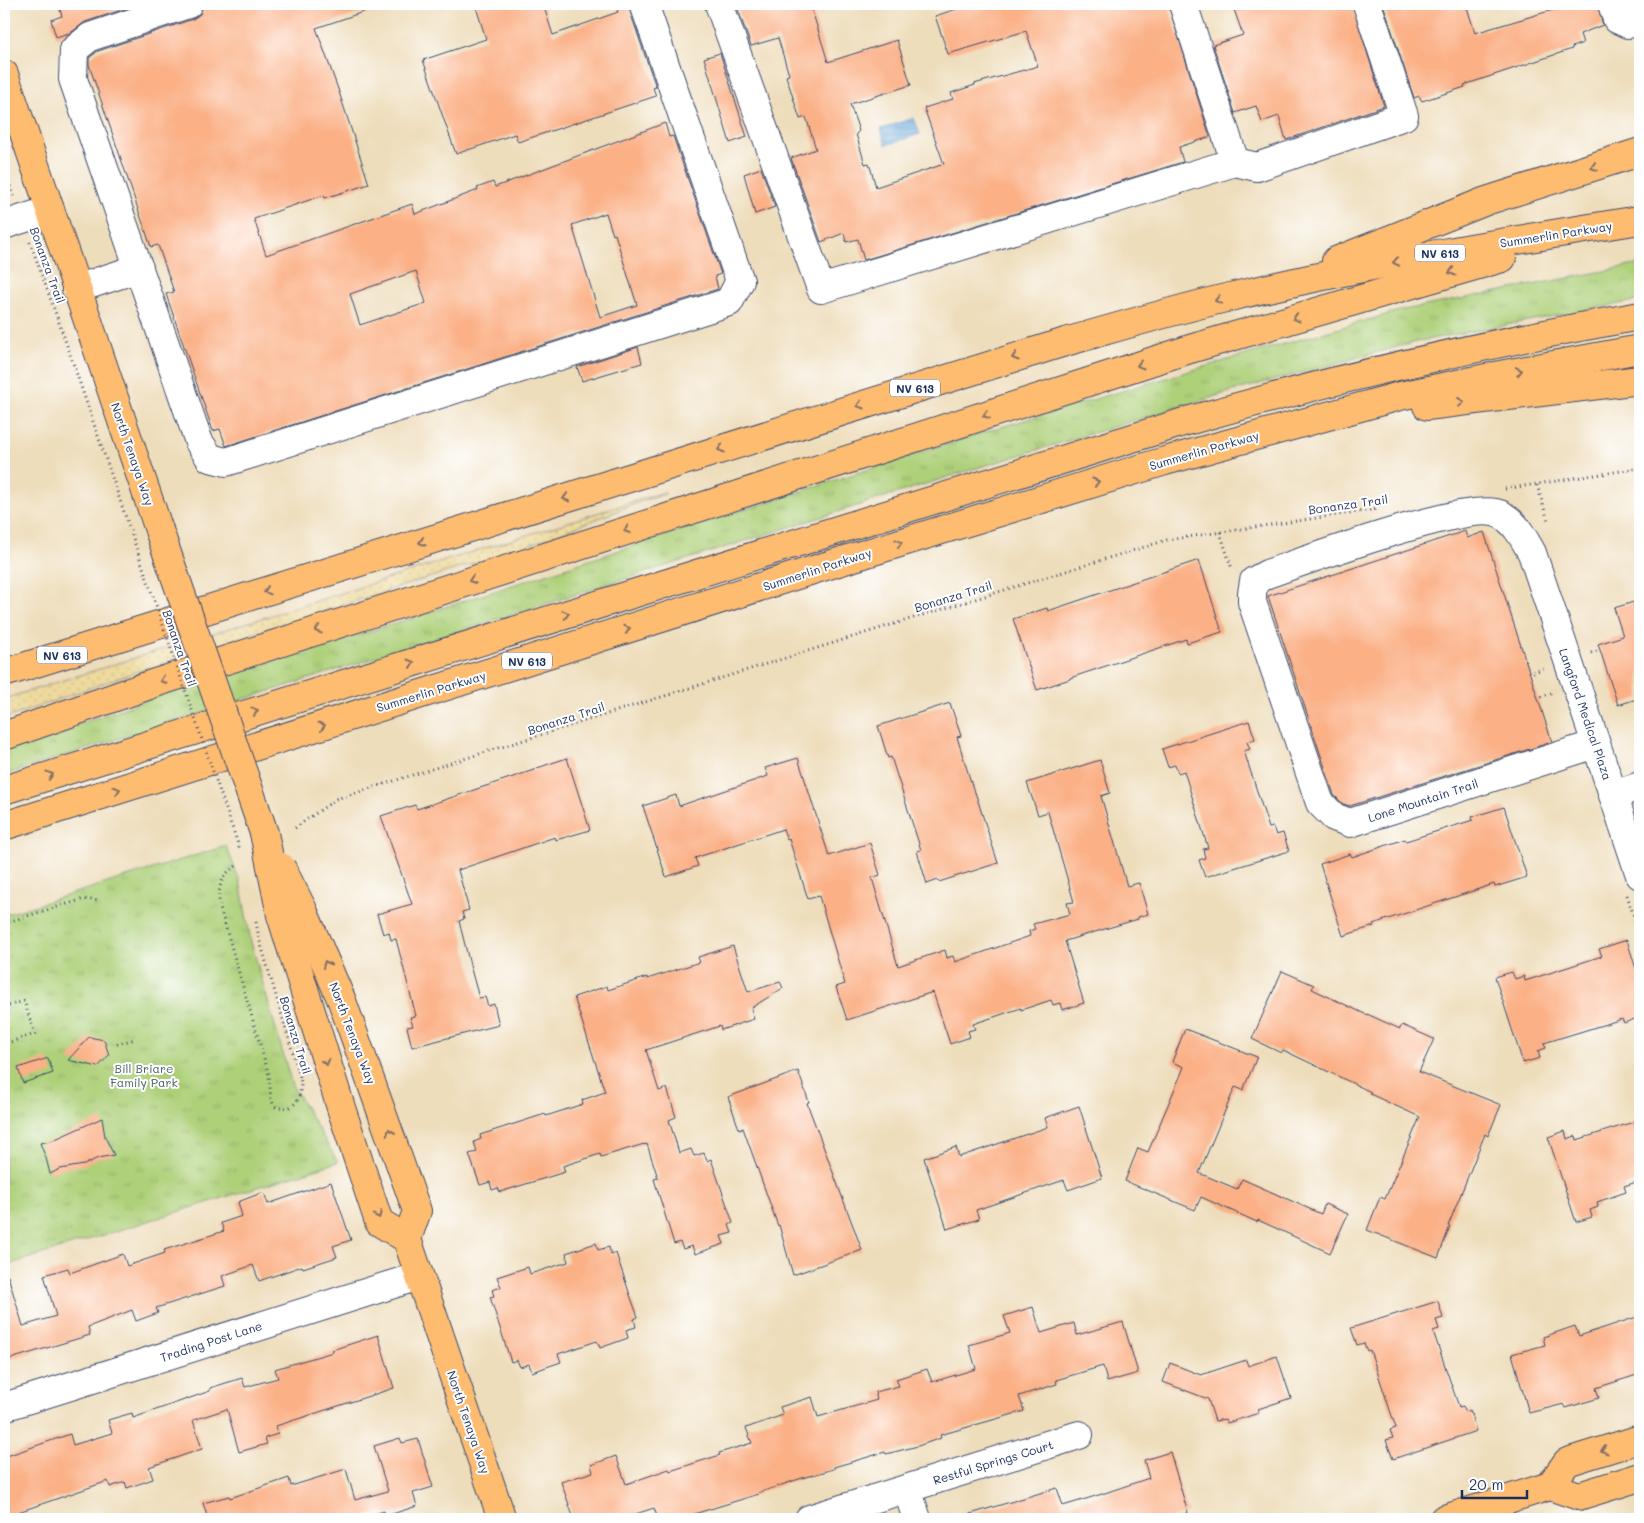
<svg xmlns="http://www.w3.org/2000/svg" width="1644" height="1523" viewBox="0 0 1644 1523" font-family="Mali,sans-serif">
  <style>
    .grass { fill: url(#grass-tufts); stroke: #64806c }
    .sand { fill: url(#sand-dots); stroke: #84847e }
    .water { fill: url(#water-rules); stroke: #426c9c }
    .building { fill: #fbb086; fill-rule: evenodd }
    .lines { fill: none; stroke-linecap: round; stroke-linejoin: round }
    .minor-casing { stroke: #3b496c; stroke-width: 30 }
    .major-casing { stroke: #3b496c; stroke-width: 30 }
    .highway-casing { stroke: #3b496c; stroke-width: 30 }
    .path { stroke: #3b496c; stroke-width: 3; stroke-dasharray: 1 4; stroke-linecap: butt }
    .minor { stroke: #fff; stroke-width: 28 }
    .major { stroke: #febc71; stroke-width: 28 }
    .highway { stroke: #febc71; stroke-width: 28 }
    .major-bridge-casing { stroke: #3b496c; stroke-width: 30; stroke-linecap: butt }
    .path-bridge { stroke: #3b496c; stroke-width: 3; stroke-dasharray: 1 4; stroke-linecap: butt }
    .major-bridge { stroke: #febc71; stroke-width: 28 }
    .oneway { stroke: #816e67 }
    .labels { text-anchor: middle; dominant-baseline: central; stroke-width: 4; stroke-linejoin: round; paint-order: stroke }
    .shield { fill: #fff; stroke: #5f6d8e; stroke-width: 1 }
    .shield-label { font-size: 11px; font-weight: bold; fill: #1b2f5e }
    .street-label { font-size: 12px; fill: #1b2f5e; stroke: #fff }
    .park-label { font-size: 12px; fill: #475f66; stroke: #fff }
  </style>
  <defs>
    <pattern id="grass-tufts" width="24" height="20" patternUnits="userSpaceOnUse" patternTransform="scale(1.25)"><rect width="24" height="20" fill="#aed079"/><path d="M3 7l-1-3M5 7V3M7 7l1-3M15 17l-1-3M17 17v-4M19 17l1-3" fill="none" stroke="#95b36b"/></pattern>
    <pattern id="sand-dots" width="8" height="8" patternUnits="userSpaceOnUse" patternTransform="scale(1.25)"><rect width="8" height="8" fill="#eeda9e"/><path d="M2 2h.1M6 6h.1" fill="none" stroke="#ccbb8a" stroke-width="1.8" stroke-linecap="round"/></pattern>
    <pattern id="water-rules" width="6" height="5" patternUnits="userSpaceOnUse" patternTransform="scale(1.25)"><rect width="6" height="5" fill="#68a8db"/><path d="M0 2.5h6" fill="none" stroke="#5589b5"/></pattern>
  </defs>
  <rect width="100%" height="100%" fill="#fff"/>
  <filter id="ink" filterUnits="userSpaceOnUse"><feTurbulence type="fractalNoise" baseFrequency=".02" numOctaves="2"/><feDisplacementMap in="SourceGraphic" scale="10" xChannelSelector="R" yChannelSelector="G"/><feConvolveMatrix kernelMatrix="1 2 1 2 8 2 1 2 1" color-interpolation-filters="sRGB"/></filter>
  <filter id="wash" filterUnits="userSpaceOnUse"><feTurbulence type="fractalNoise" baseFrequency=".0096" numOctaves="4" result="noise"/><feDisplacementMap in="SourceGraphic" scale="20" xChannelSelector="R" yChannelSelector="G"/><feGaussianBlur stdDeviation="1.12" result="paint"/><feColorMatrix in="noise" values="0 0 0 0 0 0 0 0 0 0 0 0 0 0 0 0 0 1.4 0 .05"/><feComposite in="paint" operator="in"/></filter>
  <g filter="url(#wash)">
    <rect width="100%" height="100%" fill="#edb"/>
    <g class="grass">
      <path d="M1640,264V300L1420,341L1233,391L967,471L4,775V751L177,689L325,646L971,436L1186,372L1399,311Z"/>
      <path d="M226,846L240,881L251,942L292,1085L338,1162L4,1266V915Z"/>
    </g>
    <path class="sand" d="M664,492L665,494L645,500L519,549L223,643L112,680L4,719V699Z"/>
    <path class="water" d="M914,118L920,134L886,145L881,129Z"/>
    <g id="blocks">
      <g class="building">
        <path d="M58,4H140L85,22L72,32L56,37L51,20L62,16Z"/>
        <path d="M203,4H378V7L316,28L338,89L369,184L325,198L324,195L254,219L266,255L412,204L415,214L478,190L477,188L493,182L495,187L665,123L669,137L673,136L721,274L715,276L718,289L226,446L220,429L213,431L166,294L174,292L158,245L151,247L89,65V58L98,51L193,19L200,14ZM606,213L613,235L615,234L637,305L600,317L572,225ZM416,271L426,303L360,325L350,294Z"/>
        <path d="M475,4H543L553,35L618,12L615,4H629V9L656,87L653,88L656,96L518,142L515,134L456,154L423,60L486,39Z"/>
        <path d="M736,4H810L828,62L897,40L911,85L850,104L859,131L856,134L865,164L869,163L876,187L944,164L924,108L953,99L951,93L975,85L974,84L1038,66L1026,31L948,54L935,16L972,4H1168L1210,137L1179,147L1183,162L864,260L858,239L846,242L844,233L821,242L791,158L816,149L806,117L800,119L786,76L789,75L778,38L751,46Z"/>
        <path d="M1232,4H1352L1384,106L1286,140L1279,116L1262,122L1256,106L1235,113L1213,45L1243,35Z"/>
        <path d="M1383,4H1466L1475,33L1556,9L1555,4H1597L1603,25L1580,34L1583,43L1572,47V49L1464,85L1465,87L1422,101L1419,96L1414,98Z"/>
        <path d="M720,53L747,137L730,143L704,58Z"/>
        <path d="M761,168L775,207L755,214L744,174Z"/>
        <path d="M638,347L642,363L582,381L577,367Z"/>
        <path d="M1465,531L1467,538L1484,532L1552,742L1350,806L1343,804L1334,795L1268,596Z"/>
        <path d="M1199,560L1222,632L1187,643L1186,639L1070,678V679L1037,690L1013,619L1047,608L1048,611Z"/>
        <path d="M1640,600V698L1618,705L1598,644L1623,636L1614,608Z"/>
        <path d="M950,703L961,736L957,737L974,792H975L998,863L939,882L938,880L927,884L917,851L921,850L891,757L888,758L878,726Z"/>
        <path d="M1249,721L1255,739L1247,742L1250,749L1244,751L1269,828L1273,827L1276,835L1283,833L1289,851L1205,877L1199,860L1205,858L1203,849L1208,848L1184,771L1178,773L1175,765L1168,767L1162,749Z"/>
        <path d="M567,758L590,830L556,840L555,837L458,870L469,910L462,912L464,919L459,921L471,969L479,998L485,997L488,1006L494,1004L499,1025L412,1047L407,1027L413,1026L410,1017L416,1016L396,939L391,940L389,932L383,934L377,914L412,904L381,816L415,805L417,809L534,770V769Z"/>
        <path d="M798,758L829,856L870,843L880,875L872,878L898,966L945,950L947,958L953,956L955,962L1030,936L1029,931L1035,929L1033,924L1070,914L1067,903L1074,902L1048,812L1038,815L1027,783L1100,760L1110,793L1101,796L1127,886L1139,883L1148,914L1138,917V919L1065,941L1084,1003L1062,1010L1060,1003L1053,1005L1051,1000L1021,1010V1008L973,1024L975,1029L968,1031L970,1037L950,1044L933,992L847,1020L836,987L845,984L819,896L808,899L789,839L787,840L783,829L695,858L698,866L666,877L643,806L676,795L679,806L768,776L765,768Z"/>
        <path d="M1504,807L1527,877L1495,887L1494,884L1373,924L1374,926L1343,936L1320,864L1350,854L1352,857L1405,839L1406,841L1473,820L1472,817Z"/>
        <path d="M1627,940L1640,982V1017L1624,1023L1622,1019L1544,1043L1546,1048L1538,1051L1540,1058L1523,1063L1495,977L1512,972L1515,979L1524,976L1525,981L1602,956L1599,949Z"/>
        <path d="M733,946L748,992L780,982L783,988L751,1008L754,1019L721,1030L720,1026L646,1050L659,1091L667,1088L676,1117L669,1120L679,1153L691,1149L694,1156L704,1153L707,1161L711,1159L733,1223L729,1225L732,1233L721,1236L724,1244L695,1254L692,1246L683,1249L680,1242L674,1244L654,1179L658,1178L647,1144L644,1145V1144L601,1157L600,1154L563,1166L565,1172L500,1192L498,1188L492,1190L490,1182L480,1185L469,1154L477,1152L474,1142L481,1139L480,1135L545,1114L546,1116L583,1104L582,1100L605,1092L574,997L607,986L608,990L647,977V979L700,962L698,957Z"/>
        <path d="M1282,971L1314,985L1312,989L1367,1015V1014L1400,1029L1402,1025L1434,1039L1419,1072L1501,1105L1488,1136L1485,1134L1448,1226H1450L1438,1258L1367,1230L1380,1197L1385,1199L1420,1117L1370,1094L1371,1092L1283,1050L1281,1053L1252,1039Z"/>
        <path d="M1185,1029L1257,1057L1243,1090L1235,1087L1199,1173L1237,1189L1242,1179L1321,1214L1325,1204L1348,1214L1330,1253L1258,1220L1257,1222L1201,1197L1195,1210L1125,1181L1138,1148L1148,1152L1184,1067L1172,1062Z"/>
        <path d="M89,1037L104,1040L109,1055L98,1067L68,1060Z"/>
        <path d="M48,1058L53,1073L23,1083L18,1068Z"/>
        <path d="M798,1071L809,1102L807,1103L862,1250L793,1275L779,1225L778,1226L743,1128L739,1129L728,1097Z"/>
        <path d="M1079,1106L1102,1178L1068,1190L1064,1180L976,1210L979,1219L947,1229L924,1158L956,1147L959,1157L1048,1127L1045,1118Z"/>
        <path d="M102,1118L105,1137L114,1155L98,1158L84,1165L60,1169L50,1174L46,1158L40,1143L51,1141Z"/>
        <path d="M1640,1120V1181L1624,1186L1626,1192L1597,1202L1598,1207L1590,1210L1592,1217L1576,1222L1548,1137L1565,1131L1567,1139L1576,1136L1577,1140Z"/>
        <path d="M331,1182L351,1240L333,1246L337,1257L303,1268L302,1266L259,1281L253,1265L222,1276L225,1286L156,1308L158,1313L136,1321L132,1310L88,1327L90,1335L7,1360L4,1348V1277L8,1276L23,1326L56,1316L44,1275L68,1268L70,1273L123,1254L127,1266L165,1253L164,1250L224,1231L221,1223L242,1216L238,1202L264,1192L268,1204Z"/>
        <path d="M596,1243L598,1250L609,1247L611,1255L616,1253L630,1295L638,1317L634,1319L636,1327L626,1330L628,1338L600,1348L597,1341L558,1354L561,1362L532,1372L529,1364L520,1367L517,1360L511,1362L490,1297L494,1296L492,1290L501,1287L497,1277L528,1267L530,1274L568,1262L566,1253Z"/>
        <path d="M1438,1301L1443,1318L1436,1320L1439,1329L1433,1331L1459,1407L1463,1406L1466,1412L1470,1410L1476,1431L1393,1459L1386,1440L1393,1438L1390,1430L1396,1428L1370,1350L1367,1351L1364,1343L1357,1345L1351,1328Z"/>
        <path d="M1033,1307L1041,1333L1074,1323L1077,1335L1123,1322L1138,1373L1107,1382L1103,1366L1056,1380L1057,1384L1019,1396L1024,1411L940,1435L941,1438L918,1446L886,1454L885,1452L834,1467V1469L802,1478L758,1493L759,1494L678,1519H658L654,1508L620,1519H574L561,1482L593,1472L591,1465L616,1456L626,1484L669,1469L670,1471L720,1455L719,1453L752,1443L746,1428L783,1415L780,1407L812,1397L818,1417L877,1400L875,1392L899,1386L896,1379L927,1369L932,1382L976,1369L969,1345L1010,1333L1004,1316Z"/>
        <path d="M1640,1316V1374L1596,1388L1599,1398L1566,1408L1564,1404L1529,1413L1512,1354L1545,1345L1543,1337L1575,1326L1579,1336Z"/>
        <path d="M378,1335L394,1388L276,1426L278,1434L265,1438L267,1444L239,1452L227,1409L193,1420L202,1449L149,1467L153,1479L127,1488L125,1482L110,1487L108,1481L4,1517V1457L70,1434L73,1445L112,1433L108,1420L132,1413L133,1418L210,1391V1388L242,1378L245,1387L278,1378L275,1369L333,1352L332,1350Z"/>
        <path d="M1277,1356L1291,1398L1258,1409L1259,1413L1227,1423L1225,1419L1215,1421L1208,1399L1163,1382L1170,1363L1201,1375L1246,1360L1248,1366Z"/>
        <path d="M400,1438L402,1443L418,1439L433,1487L413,1493L417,1506L386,1516L384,1511L358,1519H208L203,1503L229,1496L230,1498L289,1478L291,1486L346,1469L355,1500L388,1491L374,1446Z"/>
        <path d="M1170,1452L1188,1513L1169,1519H968L967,1515L1057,1488L1063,1506L1102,1494L1149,1478L1144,1460Z"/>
      </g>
    </g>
  </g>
  <g filter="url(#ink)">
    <use href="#blocks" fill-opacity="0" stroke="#3b496c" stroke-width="1"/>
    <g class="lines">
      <defs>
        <g id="minor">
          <path d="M188,4L90,37L74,50L73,79L199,442L210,458L226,462L729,302L740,281L644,4"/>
          <path d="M719,4L821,289L1235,162L1257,167L1404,116L1367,4"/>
          <path d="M1183,4L1235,162"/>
          <path d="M1612,4L1617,19L1628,24L1640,20"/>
          <path d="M4,225L50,210"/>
          <path d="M76,289L139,268"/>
          <path d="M1596,744L1350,823L1334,817L1320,803L1252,602V593L1254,581L1267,574C1305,561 1473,498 1502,515C1517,524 1524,539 1532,553L1640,875"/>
          <path d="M1613,795L1640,786"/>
          <path d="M4,1407L419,1276"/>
          <path d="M907,1489L917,1519"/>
          <path d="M809,1519L1079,1435"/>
        </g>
        <g id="major">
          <path d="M4,74L159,530"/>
          <path d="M302,908L342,1001L417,1211L407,1239"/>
          <path d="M281,915L342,1111L379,1222L407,1239L502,1519"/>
          <path d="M1550,1486L1567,1462L1640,1439"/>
          <path d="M1444,1519L1550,1486L1579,1496L1640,1477"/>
        </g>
        <g id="highway">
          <path d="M1336,261L1486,201L1640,152"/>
          <path d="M1427,406L1640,380"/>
          <path d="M4,673L1062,343C1118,327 1174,310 1230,297C1365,264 1503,242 1640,220"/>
          <path d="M4,736L158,682L1113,374L1190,349L1502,258"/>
          <path d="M4,790L1187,421C1337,378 1486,343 1640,316"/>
          <path d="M4,826L848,559L1165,461L1400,396L1505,374L1640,349"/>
        </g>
      </defs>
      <use href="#minor" class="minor-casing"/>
      <use href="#major" class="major-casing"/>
      <use href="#highway" class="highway-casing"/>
      <g class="path">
        <path d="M4,167L14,196"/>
        <path d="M30,242L62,331"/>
        <path d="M1537,485L1548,521"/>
        <path d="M1505,489L1640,468"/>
        <path d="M1220,532L1232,569"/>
        <path d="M1591,653L1600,650"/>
        <path d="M1533,672L1546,668"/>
        <path d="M1541,697L1554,692"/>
        <path d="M295,828L336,799L894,624L1167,540L1378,509"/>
        <path d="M236,866C220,875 217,891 220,908L269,1075L271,1098L274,1106C295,1115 304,1095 300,1077"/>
        <path d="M1627,895L1640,935"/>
        <path d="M4,923L84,899L100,901"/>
        <path d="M4,994L8,1006"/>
        <path d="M4,1007L24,1001L35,1034L4,1044"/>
        <path d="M117,1044L135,1039"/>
      </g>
      <use href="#minor" class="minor"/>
      <use href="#major" class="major"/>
      <use href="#highway" class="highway"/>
      <defs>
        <g id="major-bridge">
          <path d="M159,530L264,833L281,915"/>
          <path d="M281,867L302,908"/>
        </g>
      </defs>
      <use href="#major-bridge" class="major-bridge-casing"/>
      <g class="path-bridge">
        <path d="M62,331L240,850"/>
        <path d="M256,922L259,938L300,1077"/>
      </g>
      <use href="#major-bridge" class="major-bridge"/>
    </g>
    <defs><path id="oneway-chevron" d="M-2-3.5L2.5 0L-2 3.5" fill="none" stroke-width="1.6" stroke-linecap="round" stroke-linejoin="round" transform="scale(1.25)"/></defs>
    <g class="oneway">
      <use href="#oneway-chevron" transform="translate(1594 167) rotate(162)"/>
      <use href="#oneway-chevron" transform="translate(1396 262) rotate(169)"/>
      <use href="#oneway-chevron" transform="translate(1452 272) rotate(164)"/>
      <use href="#oneway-chevron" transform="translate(1218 300) rotate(165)"/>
      <use href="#oneway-chevron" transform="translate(1296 318) rotate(164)"/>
      <use href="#oneway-chevron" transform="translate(1015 357) rotate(163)"/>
      <use href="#oneway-chevron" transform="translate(1140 365) rotate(163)"/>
      <use href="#oneway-chevron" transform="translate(1519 371) rotate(-11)"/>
      <use href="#oneway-chevron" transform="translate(1461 402) rotate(-7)"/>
      <use href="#oneway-chevron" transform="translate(860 405) rotate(163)"/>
      <use href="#oneway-chevron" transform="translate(986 415) rotate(162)"/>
      <use href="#oneway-chevron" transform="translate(721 449) rotate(163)"/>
      <use href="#oneway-chevron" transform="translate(1096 482) rotate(-17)"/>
      <use href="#oneway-chevron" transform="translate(566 498) rotate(163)"/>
      <use href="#oneway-chevron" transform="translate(627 530) rotate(162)"/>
      <use href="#oneway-chevron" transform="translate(422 542) rotate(163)"/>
      <use href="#oneway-chevron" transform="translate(899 543) rotate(-17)"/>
      <use href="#oneway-chevron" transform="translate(472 580) rotate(162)"/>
      <use href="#oneway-chevron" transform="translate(267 591) rotate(162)"/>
      <use href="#oneway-chevron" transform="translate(566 614) rotate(-17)"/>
      <use href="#oneway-chevron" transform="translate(627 629) rotate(-18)"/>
      <use href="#oneway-chevron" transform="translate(318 630) rotate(162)"/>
      <use href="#oneway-chevron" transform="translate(411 663) rotate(-17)"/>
      <use href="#oneway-chevron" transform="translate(163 680) rotate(162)"/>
      <use href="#oneway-chevron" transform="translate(255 711) rotate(-17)"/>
      <use href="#oneway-chevron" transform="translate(322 726) rotate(-17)"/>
      <use href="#oneway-chevron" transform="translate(50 775) rotate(-17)"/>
      <use href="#oneway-chevron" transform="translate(117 790) rotate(-17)"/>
      <use href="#oneway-chevron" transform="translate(326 964) rotate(-114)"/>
      <use href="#oneway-chevron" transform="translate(326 1062) rotate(73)"/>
      <use href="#oneway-chevron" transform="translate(390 1132) rotate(-109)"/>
      <use href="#oneway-chevron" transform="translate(378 1215) rotate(66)"/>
      <use href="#oneway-chevron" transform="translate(1604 1450) rotate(163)"/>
    </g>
  </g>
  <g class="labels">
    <g class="shield">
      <rect x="1415" y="244.5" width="50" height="17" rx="4"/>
      <rect x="890" y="379.5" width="50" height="17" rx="4"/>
      <rect x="37" y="646.5" width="50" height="17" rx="4"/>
      <rect x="502" y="652.5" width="50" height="17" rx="4"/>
    </g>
    <g class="shield-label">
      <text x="1440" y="253">NV 613</text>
      <text x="915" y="388">NV 613</text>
      <text x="62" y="655">NV 613</text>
      <text x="527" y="661">NV 613</text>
    </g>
    <g class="street-label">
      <text transform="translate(1556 234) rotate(-9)">Summerlin Parkway</text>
      <text transform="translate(48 265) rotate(70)">Bonanza Trail</text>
      <text transform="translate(1204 450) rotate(-16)">Summerlin Parkway</text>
      <text transform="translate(133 454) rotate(71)">North Tenaya Way</text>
      <text transform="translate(1348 504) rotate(-8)">Bonanza Trail</text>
      <text transform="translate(817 569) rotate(-18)">Summerlin Parkway</text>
      <text transform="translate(953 596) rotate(-17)">Bonanza Trail</text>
      <text transform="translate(180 648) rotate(71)">Bonanza Trail</text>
      <text transform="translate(431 691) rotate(-17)">Summerlin Parkway</text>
      <text transform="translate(1586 714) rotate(71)">Langford Medical Plaza</text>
      <text transform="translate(566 718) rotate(-18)">Bonanza Trail</text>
      <text transform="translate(1423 800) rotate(-18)">Lone Mountain Trail</text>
      <text transform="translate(353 1033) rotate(69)">North Tenaya Way</text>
      <text transform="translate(296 1035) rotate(73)">Bonanza Trail</text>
      <text transform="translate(211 1341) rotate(-18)">Trading Post Lane</text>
      <text transform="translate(469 1422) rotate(71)">North Tenaya Way</text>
      <text transform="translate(993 1462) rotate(-17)">Restful Springs Court</text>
    </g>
    <g class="park-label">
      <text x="144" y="1068">Bill Briare<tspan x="144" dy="14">Family Park</tspan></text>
    </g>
  </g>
  <rect width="1644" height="1523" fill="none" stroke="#fff" stroke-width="20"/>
  <path d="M1462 1490v8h65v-8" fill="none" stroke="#1b2f5e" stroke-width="2.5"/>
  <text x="1469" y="1490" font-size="15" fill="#1b2f5e" stroke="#ffffff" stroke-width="4" paint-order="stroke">20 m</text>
</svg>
